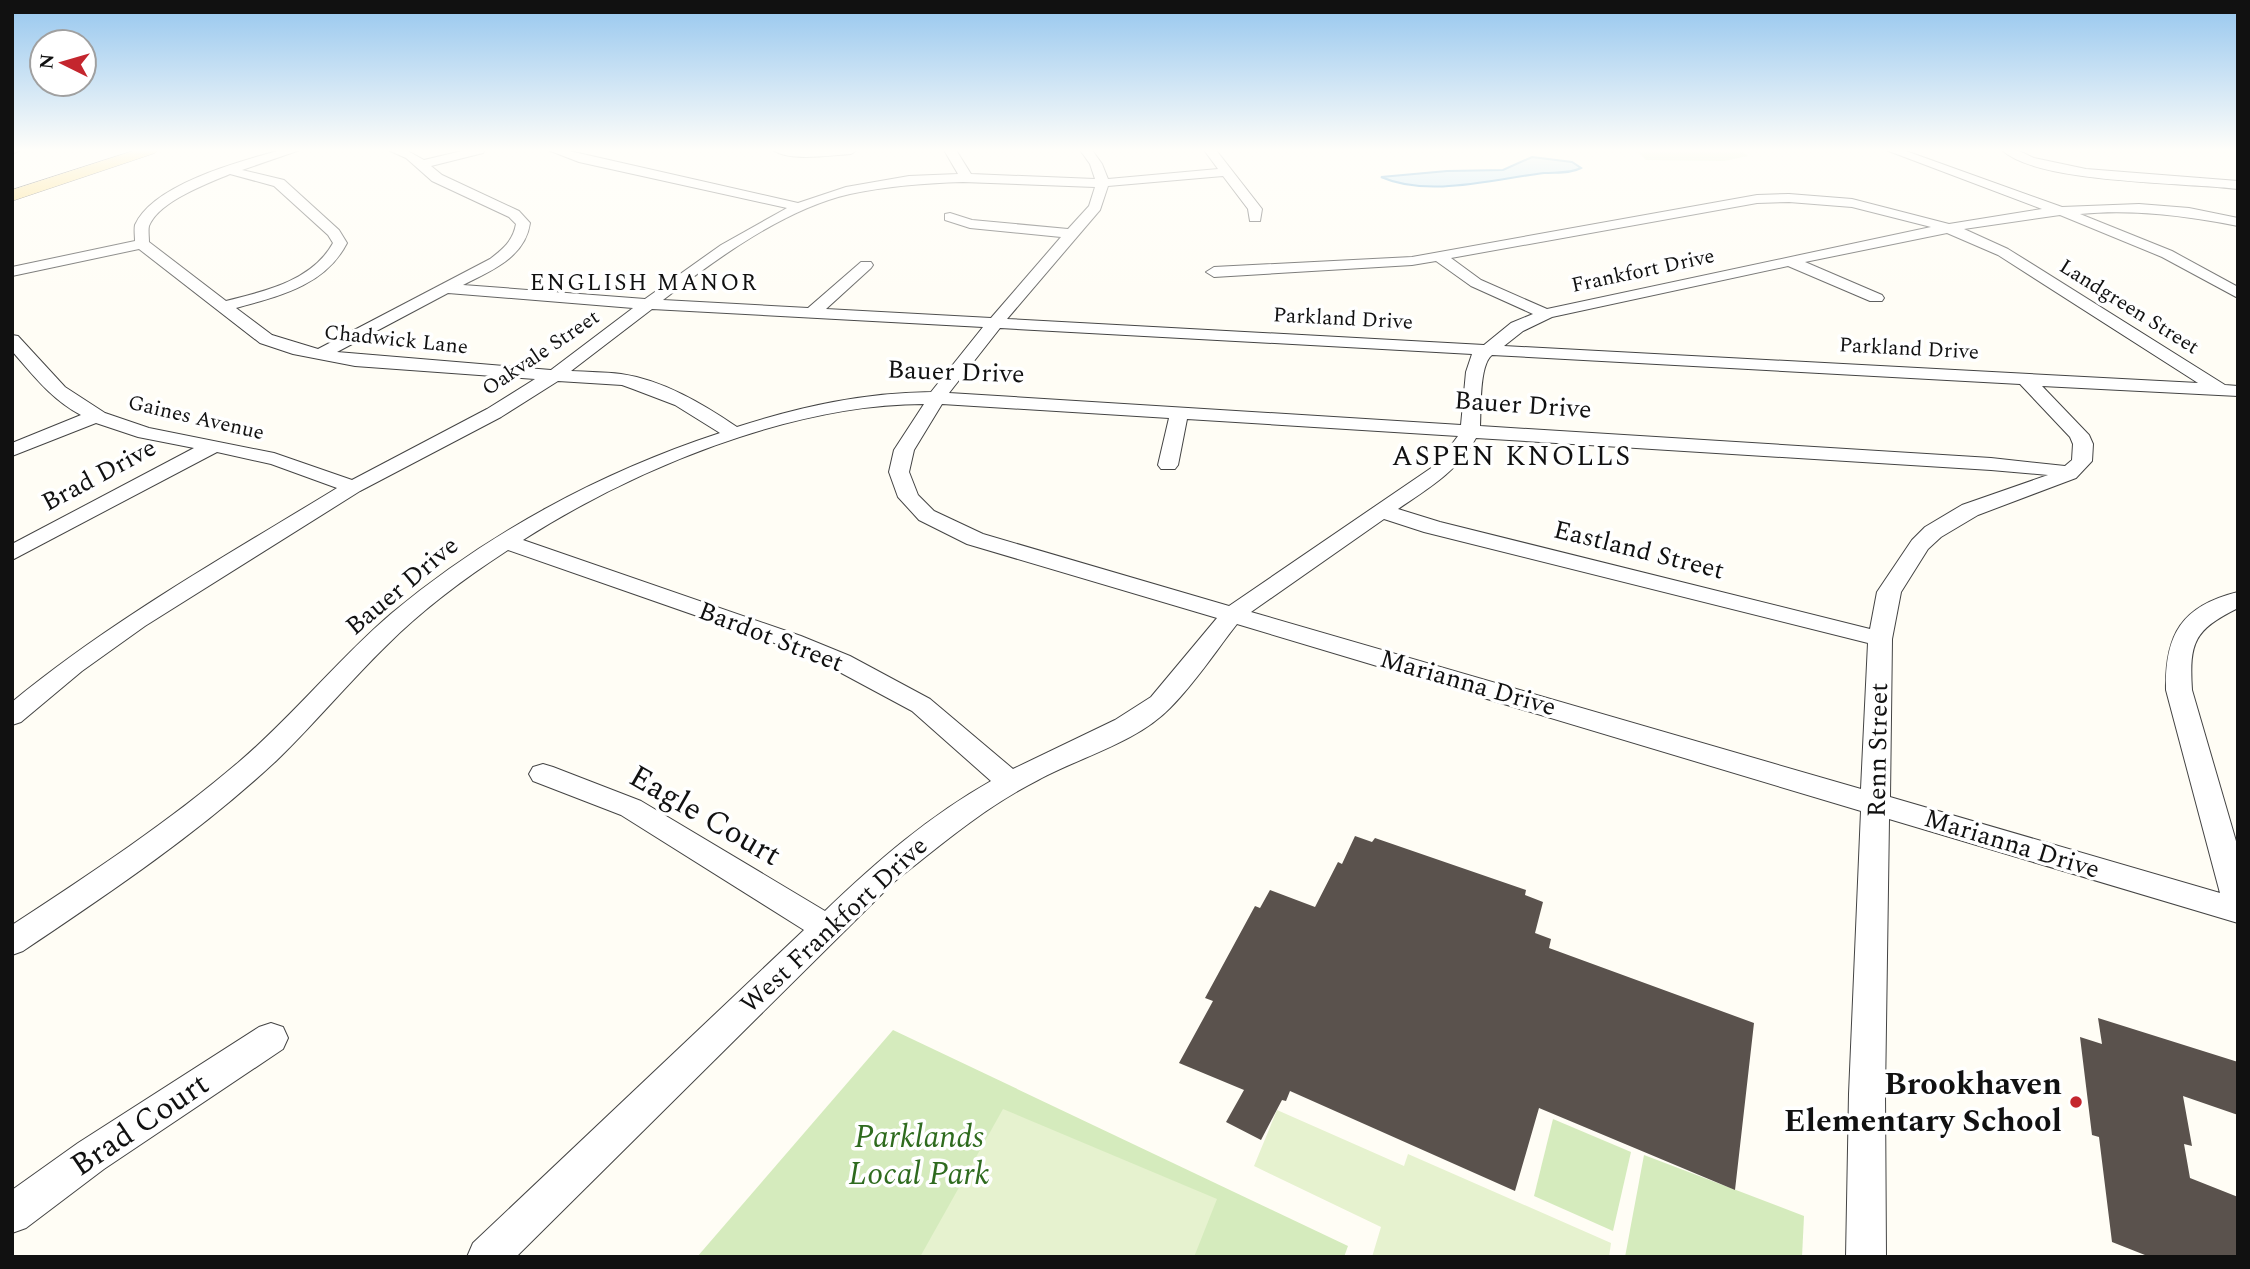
<svg xmlns="http://www.w3.org/2000/svg" width="2250" height="1269" viewBox="0 0 2250 1269" font-family="Spectral,serif">
  <style>
    .green { fill: #d5ebbd }
    .pitch { fill: #e6f2cf }
    .water { fill: #b9e0f7; stroke: #3f96cf; stroke-width: 2 }
    .building { fill: #5a524d }
    .lines { fill: none; stroke-linecap: round; stroke-linejoin: round }
    .minor-casing { stroke: #444; stroke-width: 2 }
    .major-casing { stroke: #222; stroke-width: 1 }
    .minor { fill: #fff; fill-rule: evenodd }
    .major { fill: #f9d66b; fill-rule: evenodd }
    .poi-dot { fill: #c4262e; stroke: #fff; stroke-width: 2.5 }
    .labels { text-anchor: middle; dominant-baseline: central; stroke-width: 7; stroke-linejoin: round; paint-order: stroke }
    .far-street-label { font-size: 21px; fill: #111; stroke: #fff }
    .far-neighbourhood-label { font-size: 23px; letter-spacing: 2px; fill: #111; stroke: #fff }
    .street-label { font-size: 26px; fill: #111; stroke: #fff }
    .neighbourhood-label { font-size: 28px; letter-spacing: 2px; fill: #111; stroke: #fff }
    .near-street-label { font-size: 32px; fill: #111; stroke: #fff }
    .near-poi-label { font-size: 32px; font-weight: bold; fill: #111; stroke: #fff; text-anchor: end }
    .near-park-label { font-size: 32px; font-style: italic; fill: #2f6b1f; stroke: #fff }
  </style>
  <rect width="100%" height="100%" fill="#fffdf5"/>
  <g class="green">
    <path d="M1636,150H1740L1748,156L1724,161L1646,160Z"/>
    <path d="M893,1030L1348,1246L1344,1257H697Z"/>
    <path d="M1553,1119L1631,1152L1613,1231L1534,1196Z"/>
    <path d="M1644,1155L1804,1216L1802,1257H1625Z"/>
  </g>
  <g class="pitch">
    <path d="M1003,1109L1217,1199L1194,1257H920Z"/>
    <path d="M1277,1110L1404,1166L1408,1154L1611,1243L1609,1257H1372L1381,1227L1254,1166Z"/>
  </g>
  <path class="water" d="M1532,157L1572,162L1581,168C1570,174 1556,172 1544,173C1494,179 1429,198 1381,177L1447,171L1503,170Z"/>
  <g class="building">
    <path d="M1355,836L1372,842L1375,838L1526,890L1525,895L1543,902L1535,933L1551,939L1549,948L1754,1023L1735,1190L1539,1108L1515,1191L1290,1091L1286,1101L1282,1100L1261,1140L1226,1122L1244,1090L1179,1063L1213,1001L1205,998L1255,906L1260,908L1270,890L1315,907L1338,862L1342,864Z"/>
    <path d="M2098,1018L2238,1062V1115L2183,1096L2192,1146L2184,1144L2190,1178L2238,1197V1257H2150L2112,1242L2099,1137L2092,1135L2080,1037L2102,1044Z"/>
  </g>
  <g class="lines">
    <defs>
      <g id="minor">
        <path d="M12,150H20L12,154Z"/>
        <path d="M281,150H300L242,170L284,180L339,230L347,243C325,286 279,296 236,308L272,335L318,349L490,259C503,249 513,241 516,224L509,217L432,181L406,158L388,150H406L424,160L466,150H485L483,153L431,166L442,175L519,211L530,223C525,258 490,271 463,285L645,299L721,245L787,208L579,162L548,150H565L798,203L846,187L909,176L958,174L944,150H956L971,174L1095,179L1090,164L1080,150H1092L1102,164L1108,179L1218,169L1204,150H1216L1262,209L1260,221H1250L1248,209L1223,176L1108,186L1100,210L1007,319L1484,345L1511,323L1533,314L1471,286L1436,261L1412,265L1214,277L1206,272L1214,267L1412,257L1757,195L1789,194L1852,199L1949,224L2042,209L1886,150H1903L2062,207L2139,204L2189,208L2238,218V226C2186,216 2134,209 2080,214L2172,251L2238,287V298L2162,257L2060,215L1964,229L2008,249L2225,385L2238,386V396L2042,386L2089,435L2093,444L2092,461L2076,478L1978,515L1941,537L1928,549L1901,592L1892,639L1890,797L2220,893L2166,690C2165,635 2181,606 2238,592V608C2194,630 2189,642 2192,690L2238,848V923L1889,819L1885,1094L1886,1257H1846L1849,1094L1861,811L1237,624C1215,652 1195,683 1170,708C1136,743 1080,757 1038,780C985,807 940,845 894,882L516,1257H467L473,1243L804,930L621,815L533,781L529,774L533,767L543,764L553,767L641,801L825,911C876,862 929,816 991,781L912,711L832,668L783,646L508,550C465,578 423,609 387,645C349,682 315,723 277,760C200,832 111,892 23,951L12,955V925C90,874 169,822 240,761C294,715 338,659 392,613C488,533 601,472 720,433L675,405L633,389L622,385L558,381L501,417L360,491L145,626L82,671L21,722L12,725V702C113,619 226,556 337,488L271,464L217,452L12,560V544L194,448L138,437L96,423L12,456V443L81,415C52,400 33,375 12,351V335L18,336L65,387L105,413L149,428L274,453L352,480L487,409L535,379L355,366L293,354L260,343L139,249L12,276V267L135,241C135,236 134,230 135,225C153,184 241,161 281,150ZM230,174L274,186L328,235L333,243C312,281 265,291 226,301L149,242C149,237 148,230 149,226C159,201 207,184 230,174ZM963,182L1095,187L1089,206L1068,229L972,220L950,213L945,214V220L970,228L1061,237L991,318L826,309L871,268L873,265L871,262H861L808,308L663,300C716,259 784,209 850,194C888,186 925,183 963,182ZM1789,202L1852,207L1931,227L1547,309L1481,280L1451,258L1757,203ZM1947,233L1998,255L2198,383L1504,346L1523,331L1552,317L1788,266L1870,301H1882L1884,298L1882,295L1805,262ZM448,293L633,308L551,370L337,352ZM652,309L983,327L931,392C863,393 802,406 737,427C703,404 663,380 621,374C605,372 588,372 571,371ZM1000,328L1472,354L1466,372L1461,425L949,393ZM1492,355L2020,384L2070,437L2073,444L2072,460L2065,466L1991,458L1480,426C1481,410 1479,365 1492,355ZM924,404L894,450L889,472L898,497L919,520L967,544L1217,618L1151,697L1115,720L1013,769L930,699L850,656L801,636L523,540C634,469 791,404 924,404ZM942,404L1169,418L1158,465L1161,469H1175L1178,465L1187,419L1458,436L1437,464L1229,606L983,534L934,511L918,495L909,472L914,450ZM1476,438L1991,470L2048,475L1962,505L1925,527L1912,540L1877,592L1870,629L1440,522L1398,509C1429,488 1458,471 1476,438ZM1384,519L1424,532L1868,643L1861,789L1251,612Z"/>
        <path d="M773,150H857L851,154C831,155 789,162 773,150Z"/>
        <path d="M2002,150H2017L2034,158L2086,169L2238,181V189C2185,182 2038,184 2002,150Z"/>
        <path d="M271,1023L283,1027L288,1038L283,1049L104,1169L26,1228L12,1233V1190L78,1143L259,1027Z"/>
      </g>
      <path id="major" d="M136,150H158L155,153L12,201V190Z"/>
    </defs>
    <use href="#minor" class="minor-casing"/>
    <use href="#major" class="major-casing"/>
    <use href="#minor" class="minor"/>
    <use href="#major" class="major"/>
  </g>
  <linearGradient id="sky" x2="0" y2="1"><stop stop-color="#95c6ee"/><stop offset="0.46" stop-color="#fffefa"/><stop offset="1" stop-color="#fffefa" stop-opacity="0"/></linearGradient>
  <rect width="2250" height="327" fill="url(#sky)"/>
  <circle class="poi-dot" cx="2076" cy="1102" r="7"/>
  <g class="labels">
    <g class="far-street-label">
      <text transform="translate(1643 271) rotate(-12)">Frankfort Drive</text>
      <text transform="translate(2129 307) rotate(32)">Landgreen Street</text>
      <text transform="translate(1343 319) rotate(3)">Parkland Drive</text>
      <text transform="translate(396 340) rotate(6)">Chadwick Lane</text>
      <text transform="translate(1909 349) rotate(3)">Parkland Drive</text>
      <text transform="translate(541 353) rotate(-34)">Oakvale Street</text>
      <text transform="translate(196 418) rotate(13)">Gaines Avenue</text>
    </g>
    <g class="far-neighbourhood-label">
      <text x="644" y="283">ENGLISH MANOR</text>
    </g>
    <g class="street-label">
      <text transform="translate(956 372) rotate(2)">Bauer Drive</text>
      <text transform="translate(1523 405) rotate(4)">Bauer Drive</text>
      <text transform="translate(99 475) rotate(-28)">Brad Drive</text>
      <text transform="translate(1639 550) rotate(14)">Eastland Street</text>
      <text transform="translate(402 586) rotate(-40)">Bauer Drive</text>
      <text transform="translate(771 637) rotate(21)">Bardot Street</text>
      <text transform="translate(1468 683) rotate(16)">Marianna Drive</text>
      <text transform="translate(1878 750) rotate(-89)">Renn Street</text>
      <text transform="translate(2012 844) rotate(17)">Marianna Drive</text>
      <text transform="translate(834 925) rotate(-43)">West Frankfort Drive</text>
    </g>
    <g class="neighbourhood-label">
      <text x="1512" y="456">ASPEN KNOLLS</text>
    </g>
    <g class="near-street-label">
      <text transform="translate(705 816) rotate(30)">Eagle Court</text>
      <text transform="translate(140 1125) rotate(-34)">Brad Court</text>
    </g>
    <g class="near-poi-label">
      <text x="2062" y="1084">Brookhaven<tspan x="2062" dy="37">Elementary School</tspan></text>
    </g>
    <g class="near-park-label">
      <text x="919" y="1137">Parklands<tspan x="919" dy="37">Local Park</tspan></text>
    </g>
  </g>
  <rect width="2250" height="1269" fill="none" stroke="#111111" stroke-width="28"/>
  <g transform="translate(63 63) rotate(275)"><circle r="33" fill="#ffffff" stroke="#a0a0a0" stroke-width="2"/>
  <path d="M0-5L12 26L0 18L-12 26Z" fill="#c4262e"/>
  <text y="-10" font-size="19" font-weight="bold" text-anchor="middle" fill="#111111">N</text>
  </g>
</svg>
